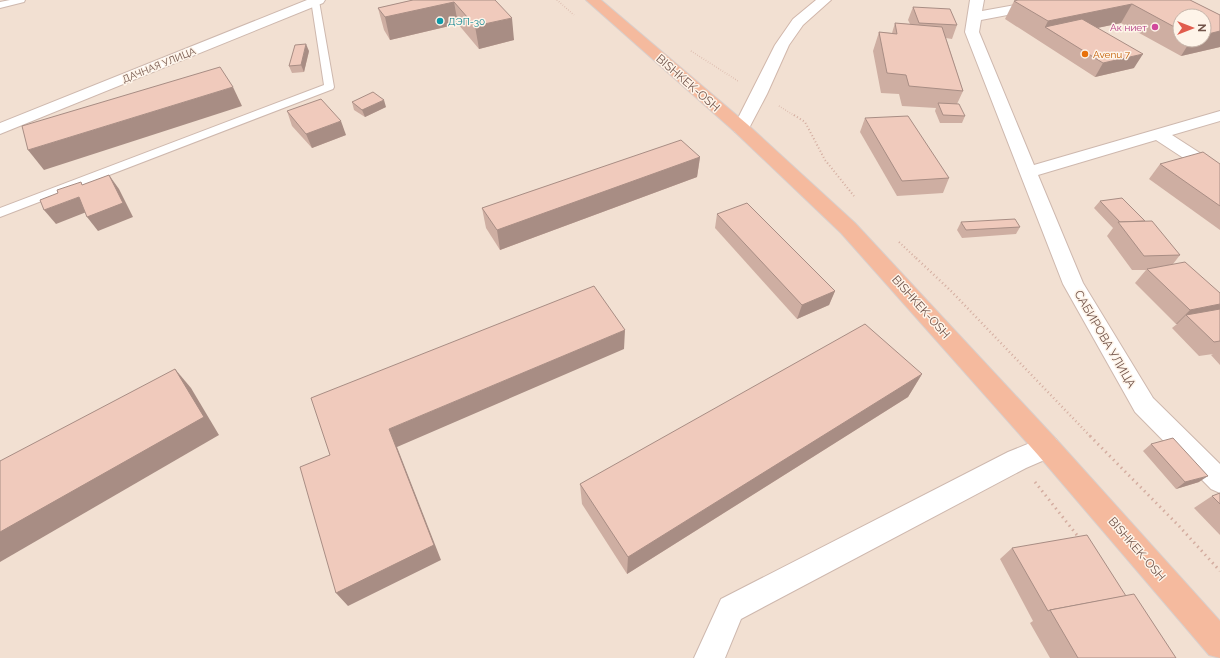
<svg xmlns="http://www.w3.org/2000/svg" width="1220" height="658" viewBox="0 0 1220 658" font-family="Raleway,sans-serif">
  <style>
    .residential { fill: #f2e0d2; fill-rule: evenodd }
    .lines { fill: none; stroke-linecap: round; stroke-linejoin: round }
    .service-casing { stroke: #ceb8ae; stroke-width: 2 }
    .minor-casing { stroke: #ceb8ae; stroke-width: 2 }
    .tertiary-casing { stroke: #ceb8ae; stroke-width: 2 }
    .secondary-casing { stroke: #d1b7ab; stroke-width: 2 }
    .trunk-casing { stroke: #d8cfcc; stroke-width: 2 }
    .path-far3 { stroke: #d4ada0; stroke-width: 1.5; stroke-dasharray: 0.5 2; stroke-linecap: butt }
    .path-far2 { stroke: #d4ada0; stroke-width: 2; stroke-dasharray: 1 2.5; stroke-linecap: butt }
    .path-far1 { stroke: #d4ada0; stroke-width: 2.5; stroke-dasharray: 1 3; stroke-linecap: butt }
    .path { stroke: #d4ada0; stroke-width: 3; stroke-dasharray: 1.5 4; stroke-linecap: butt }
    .service { fill: #fff; fill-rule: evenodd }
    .minor { fill: #fff; fill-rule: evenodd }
    .tertiary { fill: #fff; fill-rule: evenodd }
    .secondary { fill: #fff; fill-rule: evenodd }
    .trunk { fill: #f5ba9e; fill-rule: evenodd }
    .wall { fill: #ceaea2; fill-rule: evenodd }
    .shaded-wall { fill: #a88d84 }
    .building { fill: #f0cabc; stroke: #a88d84 }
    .culture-dot { fill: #0f9aa8; stroke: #fef4e9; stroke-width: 1.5 }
    .hotel-dot { fill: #d1479c; stroke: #fef4e9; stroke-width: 1.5 }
    .food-dot { fill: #e8710a; stroke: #fef4e9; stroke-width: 1.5 }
    .labels { text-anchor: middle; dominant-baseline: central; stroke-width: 3; stroke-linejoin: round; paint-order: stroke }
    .far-culture-label { font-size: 10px; fill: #0d838f; stroke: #fef4e9; text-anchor: start }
    .far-hotel-label { font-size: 10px; fill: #b23c85; stroke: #fef4e9; text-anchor: end }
    .far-food-label { font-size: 10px; fill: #c56008; stroke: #fef4e9; text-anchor: start }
    .far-street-label { font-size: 10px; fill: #72544a; stroke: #fef4e9 }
    .street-label { font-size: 12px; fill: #72544a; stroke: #fef4e9 }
  </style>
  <rect width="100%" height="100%" fill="#fbefe4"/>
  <path class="residential" d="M0,0H1220V658H0ZM1180,16H1204V40H1180Z"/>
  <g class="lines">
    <defs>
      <g id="service">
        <path d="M10,0H25L24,2L0,8V2Z"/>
        <path d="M311,0L319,1L334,87L333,89L0,217V208L324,85Z"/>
      </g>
      <g id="minor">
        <path d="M970,0H984L982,11L1044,0H1072L1070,3L1065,4L981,20L979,32L1034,165L1220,111V121L1172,135L1220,166V179L1214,178L1156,140L1038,175L1083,283L1153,398L1220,464V493L1211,489L1135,412L1063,284L965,32Z"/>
        <path d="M1047,436L1056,439L1060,447L1056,455L1026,468L741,619L725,658H694L721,599L1008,452Z"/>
      </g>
      <path id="tertiary" d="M307,0H325L323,3L0,134V123Z"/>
      <path id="secondary" d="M816,0H831L803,25L789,45L767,94L747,132L741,133L735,132L733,128L775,45L793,19Z"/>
      <path id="trunk" d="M586,0H601L747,124L855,223L1056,439L1220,621V658L1209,655L1038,455L841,233L735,132Z"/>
    </defs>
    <use href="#service" class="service-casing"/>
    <use href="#minor" class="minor-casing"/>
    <use href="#tertiary" class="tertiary-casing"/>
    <use href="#secondary" class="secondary-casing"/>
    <use href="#trunk" class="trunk-casing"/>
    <g class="path-far3">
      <path d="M557,0L574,15"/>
      <path d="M691,51L738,81"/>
      <path d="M779,106L795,116"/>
    </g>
    <g class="path-far2">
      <path d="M794,115L805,122L825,160L854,196"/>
      <path d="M899,242L917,259"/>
    </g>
    <path class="path-far1" d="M916,258L952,292L1091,437"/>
    <g class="path">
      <path d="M1090,436L1179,526L1220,571"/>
      <path d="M1035,482L1080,539"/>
    </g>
    <use href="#service" class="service"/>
    <use href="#minor" class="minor"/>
    <use href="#tertiary" class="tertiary"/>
    <use href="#secondary" class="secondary"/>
    <use href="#trunk" class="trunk"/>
  </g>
  <g class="wall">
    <path d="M413,0H495L514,40L479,49L458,24L390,40L384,30L378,8Z"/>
    <path d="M1190,0L1220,15V47L1181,56L1121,23L1097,28L1134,68L1095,77L1005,19L1014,1ZM1180,16L1204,40H1180Z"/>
    <path d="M913,7L957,25L952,39L946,38L963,91L957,104L965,116L962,123H940L935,111L936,108L902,106L899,94L881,93L873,51L879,32L892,33L895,23L910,24L908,20Z"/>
    <path d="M309,51L304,72L292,73L289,66Z"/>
    <path d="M352,102L386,107L365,117L354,110Z"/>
    <path d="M287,111L346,135L312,148L292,126Z"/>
    <path d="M865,118L949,178L943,193L897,196L860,132Z"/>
    <path d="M700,157L697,177L500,250L486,228L482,208Z"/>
    <path d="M1160,164H1220V230L1149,179Z"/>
    <path d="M1100,201L1180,255L1173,264L1220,293V365L1211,355L1213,354L1199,356L1172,328L1177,324H1176L1135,283L1146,270H1132L1107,236L1113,228L1094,208Z"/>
    <path d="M717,214L835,291L829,305L797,319L715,228Z"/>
    <path d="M961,222L1020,227L1016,234L962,238L957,230Z"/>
    <path d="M922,374L908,397L627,574L582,504L580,484Z"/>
    <path d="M1151,444L1199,482L1176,489L1143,451Z"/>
    <path d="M1220,493V535L1194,508L1212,496Z"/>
    <path d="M1012,548L1126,596L1176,658H1050L1030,623L1033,621L1000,559Z"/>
  </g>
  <g class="shaded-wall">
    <path d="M454,2L458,24L390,40L385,17Z"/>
    <path d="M1132,4L1121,23L1059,36L1045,27L1048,21Z"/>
    <path d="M512,18L514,40L479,49L475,26Z"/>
    <path d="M1220,31V47L1181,56L1191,40H1204V35Z"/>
    <path d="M306,44L309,51L304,72L301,65Z"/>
    <path d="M1143,54L1134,68L1095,77L1103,63Z"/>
    <path d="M233,87L242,106L44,170L28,150Z"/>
    <path d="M384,100L386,107L365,117L362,110Z"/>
    <path d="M341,121L346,135L312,148L306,134Z"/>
    <path d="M700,157L697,177L500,250L497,230Z"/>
    <path d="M109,175L119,189L133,217L98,231L87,217Z"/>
    <path d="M79,197L89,211L56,224L44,210Z"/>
    <path d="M835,291L829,305L797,319L802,305Z"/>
    <path d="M1220,304V311L1186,315L1177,324H1176L1190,310Z"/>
    <path d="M625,330L624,349L397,447L441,560L348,606L336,593L389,429Z"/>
    <path d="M175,369L191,388L219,435L0,562V532Z"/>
    <path d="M922,374L908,397L627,574L628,557Z"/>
    <path d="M1208,476L1199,482L1176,489L1185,482Z"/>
  </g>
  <g class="building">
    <path d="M413,0H495L512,18L475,26L454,2L385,17L378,8Z"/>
    <path d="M1018,0H1190L1220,15V31L1204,35V16H1180V30L1132,4L1048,21L1014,1Z"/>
    <path d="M913,7L950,9L957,25L919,23Z"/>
    <path d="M1082,19L1143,54L1103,63L1045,27Z"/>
    <path d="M895,23L942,27L963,91L909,86L906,75L887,73L879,32L897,34Z"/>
    <path d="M306,44L301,65L289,66L295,45Z"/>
    <path d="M220,67L233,87L28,150L22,126Z"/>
    <path d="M373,92L384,100L362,110L352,102Z"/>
    <path d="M321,99L341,121L306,134L287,111Z"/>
    <path d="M938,103L959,104L965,116L943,115Z"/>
    <path d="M908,116L949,178L902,181L865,118Z"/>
    <path d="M681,140L700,157L497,230L482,208Z"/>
    <path d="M1203,152L1220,164V206L1160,164Z"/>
    <path d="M109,175L123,203L87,217L79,197L44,210L40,200L58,193L57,190L81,182L82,185Z"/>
    <path d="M1122,198L1145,221L1120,222L1100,201Z"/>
    <path d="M747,203L835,291L802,305L717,214Z"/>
    <path d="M1015,219L1020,227L966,230L961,222Z"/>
    <path d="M1152,221L1180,255L1144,256L1118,222Z"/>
    <path d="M1185,262L1220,293V304L1190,310L1147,269Z"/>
    <path d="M594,286L625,330L389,429L434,545L336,593L300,467L330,455L311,398Z"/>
    <path d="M1220,309V341L1214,342L1186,315Z"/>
    <path d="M865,324L922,374L628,557L580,484Z"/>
    <path d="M175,369L204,417L0,532V461Z"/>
    <path d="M1173,438L1208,476L1185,482L1151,444Z"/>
    <path d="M1220,493V504L1212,496Z"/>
    <path d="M1087,535L1126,596L1050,610L1048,611L1012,548Z"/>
    <path d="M1134,594L1176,658H1078L1050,610Z"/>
  </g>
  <circle class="culture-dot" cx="440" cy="21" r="4"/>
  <circle class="hotel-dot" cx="1155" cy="27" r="4"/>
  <circle class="food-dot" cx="1085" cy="54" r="4"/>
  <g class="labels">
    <g class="far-culture-label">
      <text x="448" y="21">ДЭП-30</text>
    </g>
    <g class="far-hotel-label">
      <text x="1147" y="27">Ак ниет</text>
    </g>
    <g class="far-food-label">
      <text x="1093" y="54">Avenu 7</text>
    </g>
    <g class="far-street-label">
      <text transform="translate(159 65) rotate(-22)">ДАЧНАЯ УЛИЦА</text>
    </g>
    <g class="street-label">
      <text transform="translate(688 83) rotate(41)">BISHKEK-OSH</text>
      <text transform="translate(921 307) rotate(48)">BISHKEK-OSH</text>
      <text transform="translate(1105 339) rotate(60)">САБИРОВА УЛИЦА</text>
      <text transform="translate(1137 549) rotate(49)">BISHKEK-OSH</text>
    </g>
  </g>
  <g transform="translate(1192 28) rotate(90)"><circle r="19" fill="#fef4e9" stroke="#c6b4a9"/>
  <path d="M0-3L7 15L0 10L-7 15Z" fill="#e15c4d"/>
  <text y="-6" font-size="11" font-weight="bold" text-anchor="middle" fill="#72544a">N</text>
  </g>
</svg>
